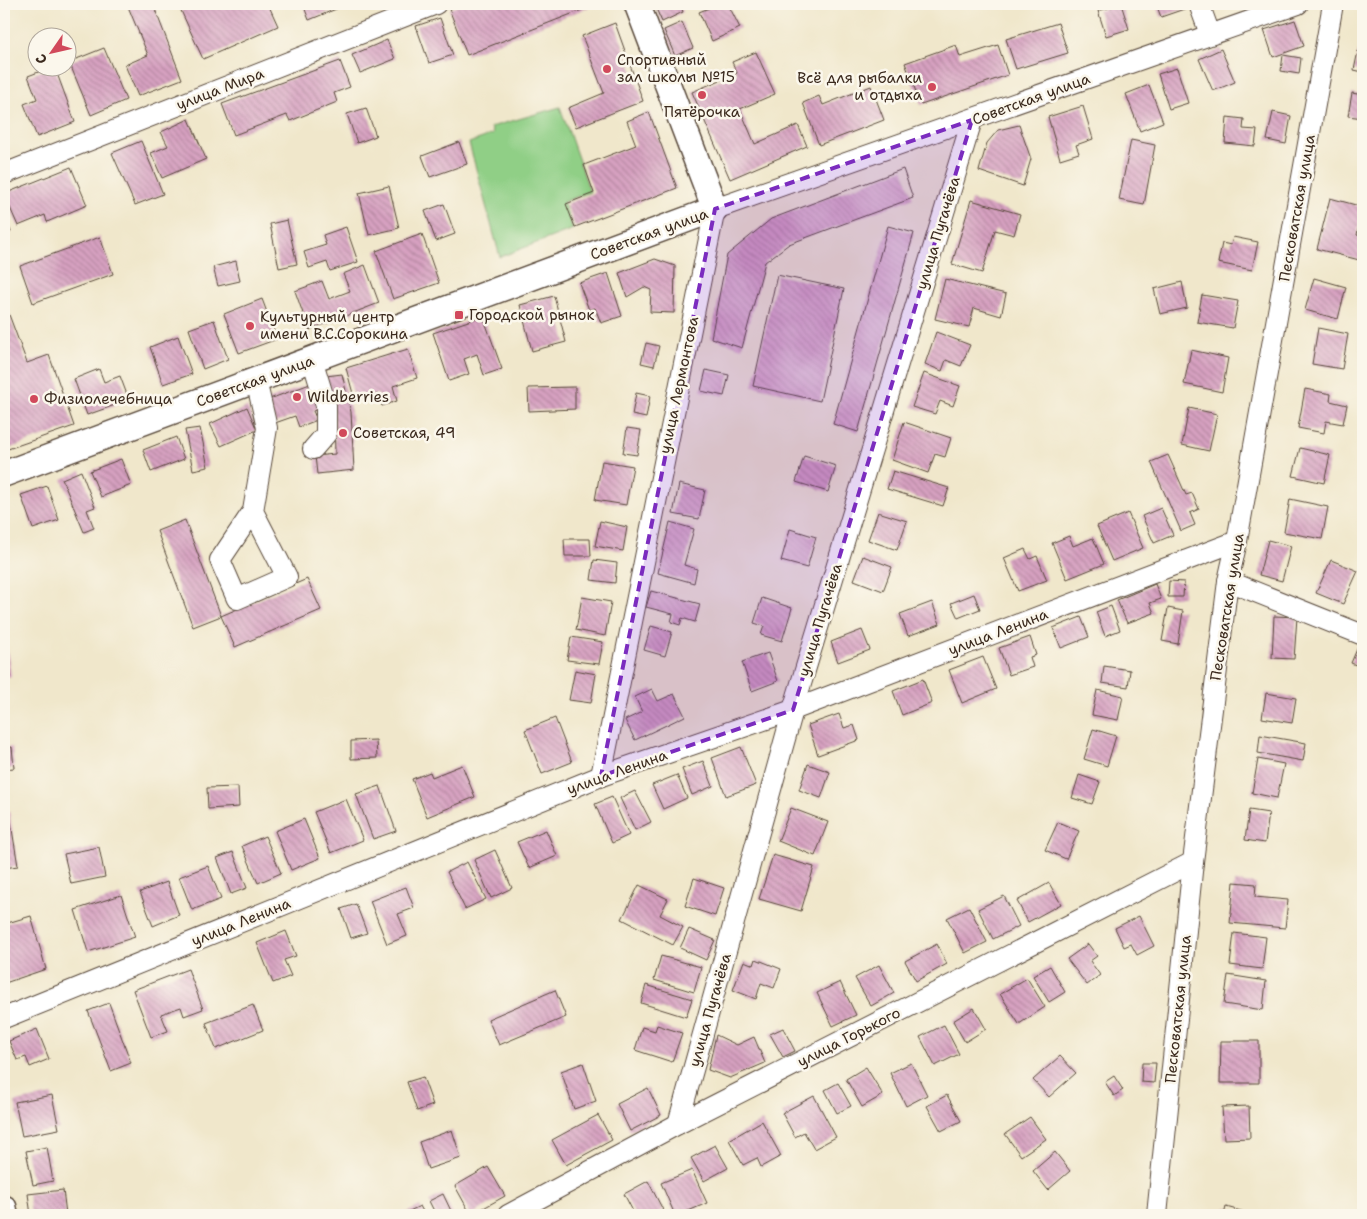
<svg xmlns="http://www.w3.org/2000/svg" width="1367" height="1219" viewBox="0 0 1367 1219" font-family="'Shantell Sans',sans-serif">
  <style>
    .grass { fill: #90cf86; stroke: #667c52 }
    .building { fill: url(#building-back-hatch) }
    .lines { fill: none; stroke-linecap: round; stroke-linejoin: round }
    .minor-casing { stroke: #564638; stroke-width: 22 }
    .major-casing { stroke: #564638; stroke-width: 28 }
    .minor { stroke: #fff; stroke-width: 20 }
    .major { stroke: #fff; stroke-width: 25 }
    .marked { fill: #7b2cbf; fill-opacity: 0.2; stroke: #7b2cbf; stroke-width: 4; stroke-dasharray: 10 6; stroke-linejoin: round }
    .poi-dot { fill: #d1495b; stroke: #fbf7ec; stroke-width: 2 }
    .labels { text-anchor: middle; dominant-baseline: central; stroke-width: 5; stroke-linejoin: round; paint-order: stroke }
    .poi-label { font-size: 15px; fill: #3b2a1e; stroke: #fbf7ec; text-anchor: start }
    .street-label { font-size: 15px; fill: #3b2a1e; stroke: #fbf7ec }
  </style>
  <defs>
    <pattern id="building-back-hatch" width="6" height="6" patternUnits="userSpaceOnUse" patternTransform="scale(1.25)"><rect width="6" height="6" fill="#d7a1c1"/><path d="M-1 5l2 2M0 0l6 6M5-1l2 2" fill="none" stroke="#b0839c"/></pattern>
  </defs>
  <rect width="100%" height="100%" fill="#fbf7ec"/>
  <filter id="ink" filterUnits="userSpaceOnUse"><feTurbulence type="fractalNoise" baseFrequency=".02" numOctaves="2"/><feDisplacementMap in="SourceGraphic" scale="10" xChannelSelector="R" yChannelSelector="G"/><feConvolveMatrix kernelMatrix="1 2 1 2 8 2 1 2 1" color-interpolation-filters="sRGB"/></filter>
  <filter id="wash" filterUnits="userSpaceOnUse"><feTurbulence type="fractalNoise" baseFrequency=".0096" numOctaves="4" result="noise"/><feDisplacementMap in="SourceGraphic" scale="20" xChannelSelector="R" yChannelSelector="G"/><feGaussianBlur stdDeviation="1.12" result="paint"/><feColorMatrix in="noise" values="0 0 0 0 0 0 0 0 0 0 0 0 0 0 0 0 0 1.4 0 .05"/><feComposite in="paint" operator="in"/></filter>
  <g filter="url(#wash)">
    <rect width="100%" height="100%" fill="#f0e7cb"/>
    <path class="grass" d="M560,107L590,192L563,202L573,229L500,257L469,143L493,134L491,127Z"/>
    <g id="blocks">
      <g class="building">
        <path d="M127,4H153L182,79L138,96L125,65L148,55Z"/>
        <path d="M178,4H268L278,26L203,59Z"/>
        <path d="M303,4H346V5L309,20Z"/>
        <path d="M462,4H597L467,55L449,9Z"/>
        <path d="M654,4H680L683,12L662,22Z"/>
        <path d="M707,4H728L740,28L712,41L699,12L709,8Z"/>
        <path d="M1121,4L1129,29L1106,36L1098,11Z"/>
        <path d="M1156,4H1189L1190,7L1161,17Z"/>
        <path d="M440,18L453,55L429,63L416,26Z"/>
        <path d="M1295,20L1304,46L1273,57L1264,30Z"/>
        <path d="M682,22L693,48L675,56L664,30Z"/>
        <path d="M615,23L643,101L576,127L568,108L604,93L582,36Z"/>
        <path d="M1058,23L1068,53L1016,69L1006,39Z"/>
        <path d="M387,40L395,59L360,73L352,55Z"/>
        <path d="M956,45L960,57L998,45L1008,75L921,105L905,63Z"/>
        <path d="M104,48L126,100L91,115L69,62Z"/>
        <path d="M1221,49L1235,82L1213,91L1199,59Z"/>
        <path d="M1358,51L1363,52V72L1354,70Z"/>
        <path d="M756,52L775,94L740,109L755,144L798,125L807,146L730,179L692,92L737,73L732,62Z"/>
        <path d="M1283,55L1301,58L1299,74L1281,71Z"/>
        <path d="M340,61L350,87L334,93L337,102L290,121L287,115L234,135L222,104Z"/>
        <path d="M49,68H55L75,122L37,137L24,104L37,99L28,76Z"/>
        <path d="M1177,68L1188,103L1169,109L1158,74Z"/>
        <path d="M1149,85L1163,122L1140,131L1126,94Z"/>
        <path d="M871,86L884,120L819,145L803,103L819,96L823,105Z"/>
        <path d="M1352,93L1363,95V118L1348,116Z"/>
        <path d="M1083,106L1093,139L1076,145L1079,153L1060,159L1048,117Z"/>
        <path d="M366,108L376,136L357,143L347,114Z"/>
        <path d="M649,112L677,188L575,227L566,204L594,193L584,165L636,145L627,121Z"/>
        <path d="M1273,112L1291,116L1286,144L1267,140Z"/>
        <path d="M1227,117L1244,119L1243,129L1257,130L1255,146L1225,143Z"/>
        <path d="M189,119L206,159L162,178L151,153L168,146L161,132Z"/>
        <path d="M1019,125L1031,159L1023,186L979,171L987,143L998,130Z"/>
        <path d="M1131,140L1155,145L1144,205L1119,200Z"/>
        <path d="M141,141L163,194L135,205L112,153Z"/>
        <path d="M459,142L467,164L430,177L422,156Z"/>
        <path d="M71,167L87,205L47,222L45,215L18,226L4,194Z"/>
        <path d="M903,169L913,198L789,244L765,262L742,348L711,338L727,255L771,219Z"/>
        <path d="M389,186L399,228L369,235L359,193Z"/>
        <path d="M1330,198L1363,207L1357,235L1363,237V261L1317,249Z"/>
        <path d="M971,200L1020,214L1014,235L995,230L982,273L952,264Z"/>
        <path d="M444,204L455,234L436,241L425,211Z"/>
        <path d="M4,214L11,232L4,234Z"/>
        <path d="M287,220L297,264L279,268L270,224Z"/>
        <path d="M888,226L914,233L858,432L833,424Z"/>
        <path d="M346,227L358,262L330,271L327,262L309,268L304,252L326,245L323,235Z"/>
        <path d="M422,234L439,283L393,299L376,251Z"/>
        <path d="M100,237L113,274L33,303L20,266Z"/>
        <path d="M1233,237L1258,242L1252,270L1218,263L1222,243L1231,245Z"/>
        <path d="M655,259L675,266L674,313L650,312L651,290L644,287L627,297L619,273Z"/>
        <path d="M236,261L240,281L218,286L213,267Z"/>
        <path d="M365,265L379,303L309,330L295,291L322,281L329,299L350,291L343,274Z"/>
        <path d="M608,273L622,316L601,323L595,308L589,310L579,283Z"/>
        <path d="M777,275L844,289L820,401L753,386Z"/>
        <path d="M1314,278L1346,287L1338,319L1305,310Z"/>
        <path d="M945,279L1006,294L1001,316L974,308L969,327L935,319Z"/>
        <path d="M1182,282L1187,308L1160,314L1154,289Z"/>
        <path d="M1202,295L1238,301L1233,328L1197,322Z"/>
        <path d="M554,296L566,342L532,351L520,305Z"/>
        <path d="M262,299L277,339L239,353L224,314Z"/>
        <path d="M8,312L27,363L49,355L74,426L5,450L4,314Z"/>
        <path d="M483,316L502,369L484,375L477,354L464,359L469,374L449,381L433,333Z"/>
        <path d="M214,320L228,359L203,369L189,329Z"/>
        <path d="M1318,328L1348,334L1342,369L1312,364Z"/>
        <path d="M936,332L970,345L961,366L946,360L942,371L925,364Z"/>
        <path d="M178,336L192,374L163,384L150,347Z"/>
        <path d="M646,343L659,346L654,366L641,363Z"/>
        <path d="M408,349L417,378L393,386L397,401L382,406L378,394L355,401L346,368Z"/>
        <path d="M1191,350L1228,358L1222,392L1184,384Z"/>
        <path d="M99,369L104,382L120,376L129,400L87,415L74,379Z"/>
        <path d="M706,370L729,375L724,396L701,391Z"/>
        <path d="M924,373L960,386L953,406L940,401L935,414L912,407Z"/>
        <path d="M342,374L351,412L354,470L317,474L315,456L335,454L334,412L326,376Z"/>
        <path d="M310,384L319,408L313,411L317,420L299,427L295,416L275,423L267,400Z"/>
        <path d="M575,387V409L529,411L528,388Z"/>
        <path d="M1305,389L1331,394L1330,401L1347,405L1343,424L1326,421L1324,433L1298,428Z"/>
        <path d="M636,393L650,396L646,418L632,415Z"/>
        <path d="M247,407L257,430L221,446L210,424Z"/>
        <path d="M1189,408L1217,414L1209,451L1182,445Z"/>
        <path d="M904,422L951,438L945,457L935,454L928,473L892,460Z"/>
        <path d="M200,428L208,467L193,470L185,430Z"/>
        <path d="M627,428L641,430L637,455L623,453Z"/>
        <path d="M176,437L184,459L151,472L143,450Z"/>
        <path d="M1300,448L1330,455L1324,483L1293,476Z"/>
        <path d="M1168,455L1186,495L1192,493L1199,509L1190,513L1195,525L1181,531L1151,462Z"/>
        <path d="M804,456L836,466L828,492L796,482Z"/>
        <path d="M121,459L131,485L101,497L90,471Z"/>
        <path d="M602,461L633,466L626,505L595,500Z"/>
        <path d="M81,471L95,507L87,510L94,528L84,532L62,479Z"/>
        <path d="M893,471L949,488L943,506L887,489Z"/>
        <path d="M679,484L705,490L699,519L673,514Z"/>
        <path d="M47,486L59,520L33,529L21,495Z"/>
        <path d="M1290,499L1328,507L1322,539L1284,532Z"/>
        <path d="M1161,508L1173,535L1154,543L1142,516Z"/>
        <path d="M878,512L907,521L897,550L868,540Z"/>
        <path d="M1128,513L1143,548L1112,561L1097,526Z"/>
        <path d="M185,520L221,616L193,627L157,531Z"/>
        <path d="M600,521L627,527L623,551L595,546Z"/>
        <path d="M670,522L694,529L684,565L697,569L694,583L658,573Z"/>
        <path d="M790,529L816,537L807,568L781,561Z"/>
        <path d="M1069,536L1073,546L1093,538L1104,564L1067,579L1052,543Z"/>
        <path d="M564,539H590L591,556H565Z"/>
        <path d="M1268,540L1291,546L1282,581L1259,575Z"/>
        <path d="M1025,549L1030,559L1037,556L1047,580L1018,591L1004,558Z"/>
        <path d="M863,556L892,567L883,591L854,580Z"/>
        <path d="M594,560L617,563L615,583L591,580Z"/>
        <path d="M1331,560L1358,571L1343,604L1316,593Z"/>
        <path d="M307,579L321,610L235,647L221,616Z"/>
        <path d="M1169,581L1184,582L1183,597H1168Z"/>
        <path d="M1155,584L1161,599L1150,603L1154,613L1127,623L1117,600Z"/>
        <path d="M651,591L700,604L695,622L682,618L680,625L671,622L673,614L646,607Z"/>
        <path d="M974,594L980,609L958,618L951,603Z"/>
        <path d="M582,597L611,602L605,636L576,630Z"/>
        <path d="M762,598L792,608L782,641L761,635L764,626L754,623Z"/>
        <path d="M932,602L940,624L908,636L900,614Z"/>
        <path d="M1111,606L1120,630L1105,636L1096,612Z"/>
        <path d="M1168,608L1183,611L1178,644L1162,641Z"/>
        <path d="M1274,616L1297,617L1294,659L1272,658Z"/>
        <path d="M1081,617L1089,637L1061,648L1053,628Z"/>
        <path d="M651,626L672,632L665,656L644,650Z"/>
        <path d="M862,630L870,650L838,662L831,642Z"/>
        <path d="M571,637L603,642L599,664L567,660Z"/>
        <path d="M1030,637L1036,655L1030,657L1033,667L1009,675L999,648Z"/>
        <path d="M4,642H6L11,676L4,678Z"/>
        <path d="M1360,642L1363,644V668L1351,663Z"/>
        <path d="M768,653L778,681L752,691L742,662Z"/>
        <path d="M983,657L996,689L962,703L949,670Z"/>
        <path d="M1104,666L1130,670L1128,687L1102,683Z"/>
        <path d="M575,670L596,674L591,703L569,700Z"/>
        <path d="M923,679L932,703L902,715L893,691Z"/>
        <path d="M652,689L658,701L674,694L685,716L635,740L625,720L642,712L635,697Z"/>
        <path d="M1097,690L1123,696L1118,720L1092,715Z"/>
        <path d="M1266,693L1296,698L1292,723L1262,718Z"/>
        <path d="M839,714L844,728L854,725L859,740L818,755L808,725Z"/>
        <path d="M555,718L572,762L542,774L525,730Z"/>
        <path d="M1093,729L1116,736L1107,766L1084,759Z"/>
        <path d="M1260,735L1306,743L1303,761L1258,753Z"/>
        <path d="M376,740L377,758L351,759V741Z"/>
        <path d="M12,747L14,768L4,769V748Z"/>
        <path d="M741,747L756,785L726,796L712,758Z"/>
        <path d="M1258,759L1284,764L1277,798L1252,793Z"/>
        <path d="M703,761L713,786L692,795L682,769Z"/>
        <path d="M808,764L830,772L821,798L799,790Z"/>
        <path d="M462,765L475,797L427,817L412,779L430,772L432,777Z"/>
        <path d="M677,775L687,798L663,809L652,785Z"/>
        <path d="M1079,775L1100,782L1092,804L1072,798Z"/>
        <path d="M380,786L396,831L373,839L356,794Z"/>
        <path d="M238,787L239,807L208,809L207,788Z"/>
        <path d="M635,791L651,822L635,830L620,798Z"/>
        <path d="M612,797L629,835L612,843L595,804Z"/>
        <path d="M346,799L363,840L331,853L314,812Z"/>
        <path d="M791,808L828,822L815,856L778,841Z"/>
        <path d="M1249,810L1269,813L1265,843L1245,840Z"/>
        <path d="M9,811L18,866L4,868V812Z"/>
        <path d="M304,819L320,858L291,870L275,831Z"/>
        <path d="M1058,822L1079,831L1066,859L1045,850Z"/>
        <path d="M546,830L557,856L529,868L517,842Z"/>
        <path d="M265,836L281,873L258,883L242,846Z"/>
        <path d="M99,847L105,877L71,884L64,854Z"/>
        <path d="M495,850L512,888L491,898L474,860Z"/>
        <path d="M233,852L247,888L231,894L217,858Z"/>
        <path d="M773,855L814,867L801,911L759,899Z"/>
        <path d="M467,862L486,899L465,909L447,872Z"/>
        <path d="M208,866L221,899L192,910L179,877Z"/>
        <path d="M694,878L724,888L715,916L685,906Z"/>
        <path d="M167,882L179,915L153,926L140,892Z"/>
        <path d="M1234,882L1256,884L1255,897L1288,900L1285,928L1230,923Z"/>
        <path d="M1049,883L1061,904L1028,922L1017,901Z"/>
        <path d="M639,885L668,899L660,915L683,927L673,945L622,919Z"/>
        <path d="M406,887L414,908L398,914L407,936L387,944L370,901Z"/>
        <path d="M121,895L135,937L88,952L75,910Z"/>
        <path d="M1004,896L1019,926L993,939L978,909Z"/>
        <path d="M356,904L367,933L351,938L341,909Z"/>
        <path d="M969,907L987,942L965,953L947,918Z"/>
        <path d="M31,916L46,969L5,983L4,976V924Z"/>
        <path d="M1139,916L1154,946L1137,955L1131,944L1124,947L1115,928Z"/>
        <path d="M689,929L715,940L706,960L680,948Z"/>
        <path d="M286,931L296,956L284,960L291,976L273,983L257,943Z"/>
        <path d="M1234,933L1266,937L1262,969L1230,965Z"/>
        <path d="M937,944L947,964L916,981L905,961Z"/>
        <path d="M1088,944L1097,956L1090,961L1100,975L1087,985L1067,959Z"/>
        <path d="M661,956L701,967L694,992L654,980Z"/>
        <path d="M756,959L781,969L774,988L761,983L756,999L733,990L744,961L754,965Z"/>
        <path d="M879,965L894,993L871,1006L855,978Z"/>
        <path d="M1050,966L1065,992L1049,1002L1033,976Z"/>
        <path d="M188,969L203,1009L184,1016L181,1007L161,1014L168,1031L151,1037L133,990Z"/>
        <path d="M1228,975L1266,981L1263,1010L1224,1004Z"/>
        <path d="M1027,978L1045,1007L1019,1024L1000,994Z"/>
        <path d="M840,982L856,1015L833,1026L817,993Z"/>
        <path d="M646,985L692,999L686,1017L641,1003Z"/>
        <path d="M555,990L566,1017L499,1045L488,1019Z"/>
        <path d="M109,1003L131,1063L111,1071L88,1011Z"/>
        <path d="M253,1005L263,1030L216,1049L206,1023Z"/>
        <path d="M974,1008L986,1029L965,1042L953,1021Z"/>
        <path d="M657,1025L682,1033L672,1062L635,1050L642,1027L655,1031Z"/>
        <path d="M944,1025L959,1054L935,1066L920,1037Z"/>
        <path d="M783,1028L795,1051L783,1057L770,1034Z"/>
        <path d="M37,1029L49,1059L30,1067L26,1057L17,1060L9,1041Z"/>
        <path d="M716,1035L737,1045L754,1037L765,1063L730,1078L708,1070Z"/>
        <path d="M1221,1041H1259V1083H1220Z"/>
        <path d="M1060,1056L1076,1073L1049,1097L1033,1080Z"/>
        <path d="M583,1063L596,1101L574,1109L561,1071Z"/>
        <path d="M911,1063L927,1095L906,1106L890,1073Z"/>
        <path d="M1142,1063H1156L1154,1083L1141,1082Z"/>
        <path d="M866,1067L883,1095L862,1107L846,1079Z"/>
        <path d="M1114,1076L1123,1090L1114,1096L1105,1082Z"/>
        <path d="M423,1077L433,1105L417,1111L407,1082Z"/>
        <path d="M838,1083L851,1106L837,1113L825,1090Z"/>
        <path d="M648,1088L661,1115L630,1131L617,1104Z"/>
        <path d="M52,1095L59,1129L22,1136L15,1102Z"/>
        <path d="M947,1095L961,1121L941,1131L927,1106Z"/>
        <path d="M814,1096L836,1137L814,1149L804,1132L795,1137L782,1113Z"/>
        <path d="M1249,1106L1250,1138L1224,1139L1222,1107Z"/>
        <path d="M598,1115L612,1140L566,1165L552,1140Z"/>
        <path d="M1030,1117L1046,1139L1021,1156L1005,1134Z"/>
        <path d="M762,1121L781,1156L761,1167L757,1158L743,1165L729,1140Z"/>
        <path d="M452,1130L461,1158L428,1169L419,1142Z"/>
        <path d="M715,1145L728,1168L704,1181L691,1158Z"/>
        <path d="M47,1147L53,1181L33,1185L26,1151Z"/>
        <path d="M1055,1152L1070,1171L1048,1190L1033,1171Z"/>
        <path d="M488,1167L505,1196L471,1215L455,1186Z"/>
        <path d="M692,1170L707,1203L679,1215H675L661,1183Z"/>
        <path d="M648,1181L663,1210L653,1215H635L624,1194Z"/>
        <path d="M63,1190L66,1214L31,1215L28,1194Z"/>
        <path d="M443,1194L453,1215H436L429,1201Z"/>
        <path d="M420,1206L425,1215H401Z"/>
        <path d="M1226,1207L1256,1215H1224Z"/>
      </g>
    </g>
  </g>
  <g filter="url(#ink)">
    <use href="#blocks" fill-opacity="0" stroke="#564638" stroke-width="1"/>
    <g class="lines">
      <defs>
        <g id="minor">
          <path d="M1199,4L1210,34"/>
          <path d="M4,174L436,4"/>
          <path d="M312,359L326,405V434L313,449"/>
          <path d="M253,511L287,577L237,599L220,560L253,511L267,428L256,380"/>
          <path d="M1228,581L1363,635"/>
          <path d="M601,776L715,209L1298,4"/>
          <path d="M4,1018L601,776L793,710L1237,541"/>
          <path d="M678,1124L793,710L972,120"/>
          <path d="M508,1215L678,1124L1193,862"/>
          <path d="M1157,1215L1193,862L1228,581L1237,541L1333,4"/>
        </g>
        <g id="major">
          <path d="M4,474L715,209L637,4"/>
          <path d="M4,1208L5,1215"/>
        </g>
      </defs>
      <use href="#minor" class="minor-casing"/>
      <use href="#major" class="major-casing"/>
      <use href="#minor" class="minor"/>
      <use href="#major" class="major"/>
    </g>
  </g>
  <path class="marked" d="M972,120L793,710L601,776L715,209Z"/>
  <g class="poi-dot">
    <circle cx="607" cy="69" r="5"/>
    <circle cx="932" cy="87" r="5"/>
    <circle cx="702" cy="95" r="5"/>
    <rect x="454" y="310" width="10" height="10" rx="2.5"/>
    <circle cx="250" cy="326" r="5"/>
    <circle cx="297" cy="397" r="5"/>
    <circle cx="34" cy="399" r="5"/>
    <circle cx="343" cy="433" r="5"/>
  </g>
  <g class="labels">
    <g class="poi-label">
      <text x="617" y="60">Спортивный<tspan x="617" dy="17">зал школы №15</tspan></text>
      <text x="922" y="78" text-anchor="end">Всё для рыбалки<tspan x="922" dy="17">и отдыха</tspan></text>
      <text x="702" y="112" text-anchor="middle">Пятёрочка</text>
      <text x="469" y="315">Городской рынок</text>
      <text x="260" y="317">Культурный центр<tspan x="260" dy="17">имени В.С.Сорокина</tspan></text>
      <text x="307" y="397">Wildberries</text>
      <text x="44" y="399">Физиолечебница</text>
      <text x="353" y="433">Советская, 49</text>
    </g>
    <g class="street-label">
      <text transform="translate(220 89) rotate(-21)">улица Мира</text>
      <text transform="translate(1031 99) rotate(-20)">Советская улица</text>
      <text transform="translate(1297 208) rotate(-80)">Песковатская улица</text>
      <text transform="translate(938 233) rotate(-73)">улица Пугачёва</text>
      <text transform="translate(649 234) rotate(-20)">Советская улица</text>
      <text transform="translate(255 381) rotate(-20)">Советская улица</text>
      <text transform="translate(679 385) rotate(-78)">улица Лермонтова</text>
      <text transform="translate(1227 607) rotate(-81)">Песковатская улица</text>
      <text transform="translate(820 620) rotate(-73)">улица Пугачёва</text>
      <text transform="translate(998 632) rotate(-21)">улица Ленина</text>
      <text transform="translate(617 772) rotate(-20)">улица Ленина</text>
      <text transform="translate(241 922) rotate(-22)">улица Ленина</text>
      <text transform="translate(1178 1009) rotate(-84)">Песковатская улица</text>
      <text transform="translate(710 1010) rotate(-74)">улица Пугачёва</text>
      <text transform="translate(849 1037) rotate(-27)">улица Горького</text>
    </g>
  </g>
  <rect width="1367" height="1219" fill="none" stroke="#fbf7ec" stroke-width="20"/>
  <g transform="translate(52 52) rotate(236)"><circle r="24" fill="#fbf7ec" stroke="#aea59a"/>
  <path d="M0-4L9 19L0 12L-9 19Z" fill="#d1495b"/>
  <text y="-8" font-size="14" font-weight="bold" text-anchor="middle" fill="#3b2a1e">С</text>
  </g>
</svg>
